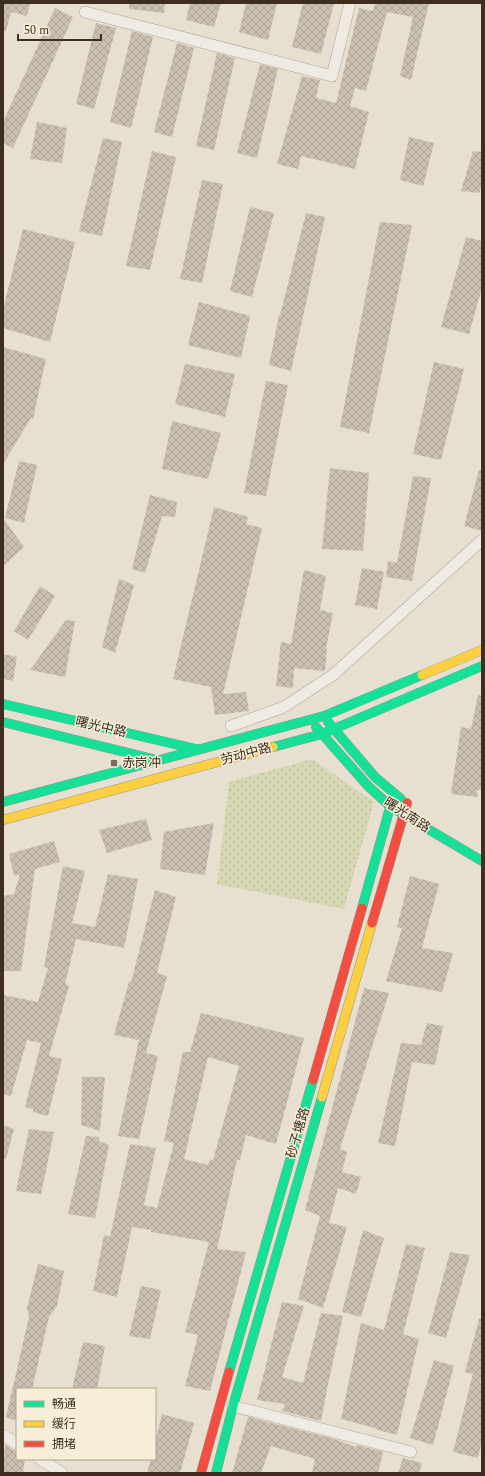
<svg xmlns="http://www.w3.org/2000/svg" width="485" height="1476" viewBox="0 0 485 1476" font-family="Spectral,'Noto Sans SC',serif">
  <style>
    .green { fill: url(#green-dots) }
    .building { fill: url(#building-cross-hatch); fill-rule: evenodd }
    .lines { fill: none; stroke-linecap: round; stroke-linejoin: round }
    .street-casing { stroke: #ada599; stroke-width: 12 }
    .fast-casing { stroke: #9c958a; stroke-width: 10 }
    .slow-casing { stroke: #9c958a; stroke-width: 10 }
    .jam-casing { stroke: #9c958a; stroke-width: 10 }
    .street { stroke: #efebe3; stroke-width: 11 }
    .fast { stroke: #16e098; stroke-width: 9 }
    .slow { stroke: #ffcf43; stroke-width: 9 }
    .jam { stroke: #f24e42; stroke-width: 9 }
    .poi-dot { fill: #786c5e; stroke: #f7eed8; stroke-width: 1.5 }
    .labels { text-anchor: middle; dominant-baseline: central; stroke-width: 3; stroke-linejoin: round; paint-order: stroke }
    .street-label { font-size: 13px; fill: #3d2e20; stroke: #f7eed8 }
    .poi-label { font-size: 13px; fill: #3d2e20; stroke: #f7eed8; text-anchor: start }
  </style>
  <defs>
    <pattern id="green-dots" width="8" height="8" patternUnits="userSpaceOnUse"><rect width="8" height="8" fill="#d6d7b3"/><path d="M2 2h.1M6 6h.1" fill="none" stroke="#b9b99a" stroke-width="1.8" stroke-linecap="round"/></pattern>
    <pattern id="building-cross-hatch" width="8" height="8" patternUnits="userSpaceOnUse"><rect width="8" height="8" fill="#cbbfb2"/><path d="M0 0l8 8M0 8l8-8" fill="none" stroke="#afa499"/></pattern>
  </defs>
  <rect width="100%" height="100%" fill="#e7e0d1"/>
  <path class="green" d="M312,759L374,802L344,909L217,884L229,782Z"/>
  <g class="building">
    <path d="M3,3H30L27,16L11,12L6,31H3Z"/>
    <path d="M129,3H165L164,13L129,9Z"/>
    <path d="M190,3H221L214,27L186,20Z"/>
    <path d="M246,3H277L268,40L239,32Z"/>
    <path d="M303,3H334L321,54L292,47Z"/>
    <path d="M375,3H429L411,80L400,76L413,17L387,12L366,91L355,88L350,106L369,112L355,169L301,156L298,169L277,164L302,76L320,80L316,98L336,103L359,8L373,11Z"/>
    <path d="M55,8L73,17L13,148L3,143V122Z"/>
    <path d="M96,23L116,28L94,109L76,104Z"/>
    <path d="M132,31L153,37L131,128L110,122Z"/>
    <path d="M177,43L194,48L172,137L154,132Z"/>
    <path d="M217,53L235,58L214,150L196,146Z"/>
    <path d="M260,64L278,69L257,158L237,153Z"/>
    <path d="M37,122L67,128L62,163L30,159Z"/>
    <path d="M409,137L434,143L423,186L400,180Z"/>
    <path d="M103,138L122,142L102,236L79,231Z"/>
    <path d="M152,151L176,157L150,270L126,266Z"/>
    <path d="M473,151L482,152V185L479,193L461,191Z"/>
    <path d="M202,180L223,184L202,283L180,279Z"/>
    <path d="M250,207L274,213L252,297L230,291Z"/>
    <path d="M306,213L325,217L291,371L269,365L279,315H280Z"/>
    <path d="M380,222L412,225L369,433L340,427Z"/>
    <path d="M23,229L75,242L50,342L3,328V310Z"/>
    <path d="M466,237L482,241V288L469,334L441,327Z"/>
    <path d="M199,302L250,316L241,358L188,345Z"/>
    <path d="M3,347L46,359L33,419L31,418L3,464Z"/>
    <path d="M434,362L464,369L441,460L413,454Z"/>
    <path d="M185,364L235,374L225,417L175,404Z"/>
    <path d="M266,381L288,385L266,496L244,493Z"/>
    <path d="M172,421L221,433L208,479L162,469Z"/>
    <path d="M19,461L37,465L24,523L5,518Z"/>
    <path d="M330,468L369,473L363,551L322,549Z"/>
    <path d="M479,470H482V531L464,526Z"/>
    <path d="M413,476L431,478L412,581L386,577L388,561L397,563Z"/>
    <path d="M150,495L177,502L175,517L162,516L145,573L132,569Z"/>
    <path d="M214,507L248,517L246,524L262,528L223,694L246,692L249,711L215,715L211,687L173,679Z"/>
    <path d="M3,518L24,547L3,566Z"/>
    <path d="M362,568L384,572L377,609L355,605Z"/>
    <path d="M304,570L326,576L320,610L333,613L326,648H327L325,671L294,668L293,688L276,686L281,642L291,644Z"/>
    <path d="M119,579L134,585L115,653L102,647Z"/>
    <path d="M40,586L55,596L28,640L14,631Z"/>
    <path d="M66,620L75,621L65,677L30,670Z"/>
    <path d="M3,654L17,657L13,681L3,679Z"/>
    <path d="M478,695L482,696V790H477L478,797L451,794L461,727L471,729Z"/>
    <path d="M146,819L152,840L107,853L99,830Z"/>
    <path d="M214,823L205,875L160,869L164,832Z"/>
    <path d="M54,841L60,862L35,869L21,971H3V896L14,894L20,874L14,876L9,854Z"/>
    <path d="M63,866L85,871L72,923L95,927L108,874L138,879L124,948L76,939L65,984L69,986L49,1056L62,1059L48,1116L33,1112V1109L25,1107L41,1043L27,1040L11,1096L3,1094V995L38,1002L48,968L44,967Z"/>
    <path d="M410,876L439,884L422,948L453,953L442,992L386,981L402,928L397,927Z"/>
    <path d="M155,890L176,897L157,973L167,976L146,1053L158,1056L139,1139L118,1136L139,1040L114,1035L129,982H131Z"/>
    <path d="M364,988L389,993L340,1149L347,1152L342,1172L361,1177L356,1194L338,1188L329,1223L347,1227L323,1308L298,1299L320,1216L305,1210Z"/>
    <path d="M201,1013L304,1038L276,1144L246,1135L240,1160H237L217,1249L246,1252L210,1391L185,1386L198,1335L185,1332L209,1242L151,1232V1230L132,1227L117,1297L93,1291L104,1235L110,1237L130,1144L156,1148L144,1205L157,1208L174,1143L164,1141L183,1052H190ZM208,1057L239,1066L213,1160L210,1159L208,1165L184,1159Z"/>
    <path d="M427,1023L443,1026L435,1065L412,1062L395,1146L378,1143L401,1043L421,1045Z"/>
    <path d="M82,1077H105L100,1131L81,1125Z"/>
    <path d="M3,1125L14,1129L6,1159H3Z"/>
    <path d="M29,1129L54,1132L41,1194L16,1191Z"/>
    <path d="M86,1136L99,1137V1141L109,1145L95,1218L68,1214Z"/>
    <path d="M363,1230L384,1238L361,1317L342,1312Z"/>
    <path d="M406,1244L425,1248L403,1334L419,1339L397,1435L375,1429V1428L341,1419L361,1323L384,1330Z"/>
    <path d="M450,1252L470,1255L446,1338L428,1333Z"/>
    <path d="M38,1264L64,1271L57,1306L49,1317L32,1389H17V1421L6,1417L29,1317L27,1308Z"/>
    <path d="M141,1286L161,1290L150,1339L129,1336Z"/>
    <path d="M282,1302L304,1306L282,1377L303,1383L321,1313L343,1316L327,1389L321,1421L282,1411L285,1404L257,1400Z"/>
    <path d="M479,1319H482V1376L480,1383L482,1384V1441L478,1458L453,1452L473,1374L465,1372Z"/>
    <path d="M83,1342L105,1346L97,1389H72Z"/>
    <path d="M434,1360L454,1366L433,1445L410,1438Z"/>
    <path d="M162,1414L194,1423L180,1473H147L151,1459H155V1443Z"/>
    <path d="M248,1417L334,1439L356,1447L357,1445L383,1452L378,1473H312L315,1459L271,1446L261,1473H232Z"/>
    <path d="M5,1445L17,1452V1459H25L23,1473H3Z"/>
    <path d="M403,1458L422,1463L419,1473H398Z"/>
  </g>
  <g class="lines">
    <defs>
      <g id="street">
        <path d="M85,12L332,76L350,3"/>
        <path d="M231,726L284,707L333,675L482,540"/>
        <path d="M233,1406L411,1452"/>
        <path d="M3,1435L17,1444"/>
        <path d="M40,1459L62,1473"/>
      </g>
      <g id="fast">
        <path d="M3,704L196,749"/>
        <path d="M3,722L157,760"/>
        <path d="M328,722L375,777L401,799"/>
        <path d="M316,727L368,786L391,807L482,861"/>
        <path d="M273,747L322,734L482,666"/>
        <path d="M3,802L324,716L422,675"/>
        <path d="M362,908L394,793"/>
        <path d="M229,1372L313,1080"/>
        <path d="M216,1473L233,1406L322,1097"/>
      </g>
      <g id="slow">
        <path d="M422,675L482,650"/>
        <path d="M3,820L273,747"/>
        <path d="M322,1097L372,923"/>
      </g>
      <g id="jam">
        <path d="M372,923L407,803"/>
        <path d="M313,1080L362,908"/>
        <path d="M201,1473L229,1372"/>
      </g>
    </defs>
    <use href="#street" class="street-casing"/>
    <use href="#fast" class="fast-casing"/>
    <use href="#slow" class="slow-casing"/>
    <use href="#jam" class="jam-casing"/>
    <use href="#street" class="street"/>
    <use href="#fast" class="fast"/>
    <use href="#slow" class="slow"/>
    <use href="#jam" class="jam"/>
  </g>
  <rect class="poi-dot" x="110" y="759" width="8" height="8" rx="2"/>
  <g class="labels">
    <g class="street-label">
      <text transform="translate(101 727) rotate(13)">曙光中路</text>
      <text transform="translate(246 754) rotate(-15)">劳动中路</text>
      <text transform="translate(407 815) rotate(33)">曙光南路</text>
      <text transform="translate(298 1133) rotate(-74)">砂子塘路</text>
    </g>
    <g class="poi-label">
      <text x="122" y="763">赤岗冲</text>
    </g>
  </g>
  <rect width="485" height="1476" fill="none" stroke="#3d2e20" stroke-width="8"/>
  <rect x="16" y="1388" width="140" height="72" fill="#f7eed8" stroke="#ada18e"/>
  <rect x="24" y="1401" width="20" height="6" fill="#16e098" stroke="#ada18e"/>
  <text x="52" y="1408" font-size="12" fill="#3d2e20">畅通</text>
  <rect x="24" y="1421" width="20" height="6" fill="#ffcf43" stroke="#ada18e"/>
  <text x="52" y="1428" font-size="12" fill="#3d2e20">缓行</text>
  <rect x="24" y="1441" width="20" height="6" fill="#f24e42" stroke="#ada18e"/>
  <text x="52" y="1448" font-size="12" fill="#3d2e20">拥堵</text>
  <path d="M18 34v6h83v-6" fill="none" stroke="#3d2e20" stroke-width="2"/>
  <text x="24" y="34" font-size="12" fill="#3d2e20" stroke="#f7eed8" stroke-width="3" paint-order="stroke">50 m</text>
</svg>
